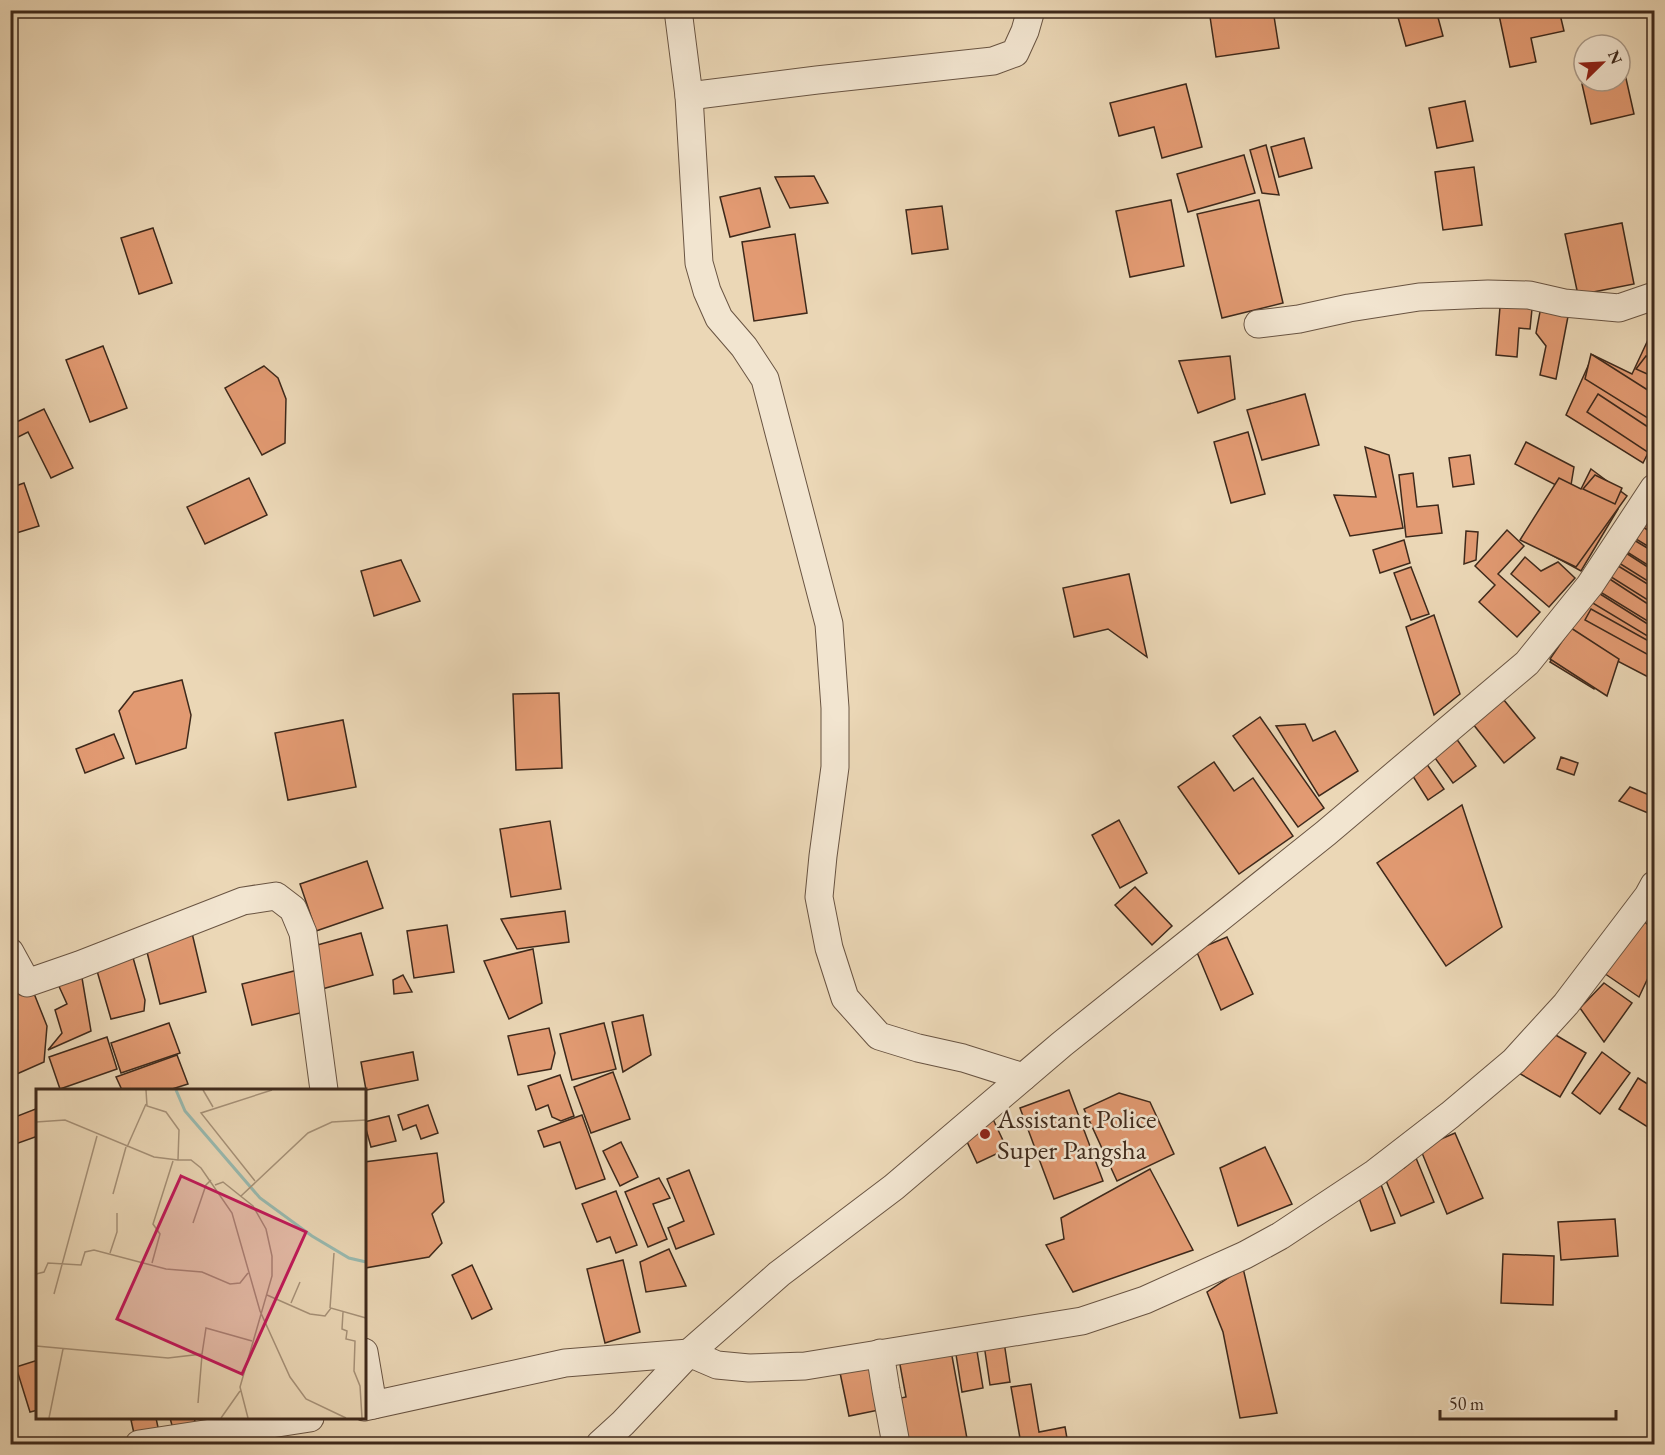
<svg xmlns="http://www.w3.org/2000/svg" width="1665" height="1455" viewBox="0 0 1665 1455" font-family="'EB Garamond',serif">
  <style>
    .building { fill: #e29a72; stroke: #3e291b; stroke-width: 1.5 }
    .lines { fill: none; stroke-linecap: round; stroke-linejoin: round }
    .minor-casing { stroke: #695442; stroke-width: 29 }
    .minor { stroke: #f2e5d0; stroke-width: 27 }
    .poi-dot { fill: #8f2418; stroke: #f2e5d0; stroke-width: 2 }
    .labels { text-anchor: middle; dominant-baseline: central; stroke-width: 5; stroke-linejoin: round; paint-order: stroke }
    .poi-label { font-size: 27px; fill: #3e291b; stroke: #f2e5d0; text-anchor: start }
    .inset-river { fill: none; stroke: #98b9af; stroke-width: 3 }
    .inset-road { fill: none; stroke: #a69178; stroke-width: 1.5 }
    .view { fill: #c2185b; fill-opacity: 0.15; stroke: #c2185b; stroke-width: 3 }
    .inset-edge { fill: none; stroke: #3e291b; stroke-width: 3 }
  </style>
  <rect width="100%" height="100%" fill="#ebd7b6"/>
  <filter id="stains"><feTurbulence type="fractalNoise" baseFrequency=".00333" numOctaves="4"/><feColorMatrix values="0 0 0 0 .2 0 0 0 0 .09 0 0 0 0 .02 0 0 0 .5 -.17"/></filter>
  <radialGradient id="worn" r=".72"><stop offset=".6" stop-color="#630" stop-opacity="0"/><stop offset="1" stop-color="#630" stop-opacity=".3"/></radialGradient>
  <g class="building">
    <path d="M1209,10H1273L1279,48L1216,57Z"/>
    <path d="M1396,10H1436L1443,36L1406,46Z"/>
    <path d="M1519,10H1559L1564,31L1531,38L1536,62L1510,67L1499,15Z"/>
    <path d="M1654,11V41L1648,12Z"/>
    <path d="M1625,74L1634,114L1591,124L1582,84L1594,81H1620V75Z"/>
    <path d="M1186,84L1202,147L1162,158L1154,127L1119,136L1110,103Z"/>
    <path d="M1465,101L1473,141L1437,148L1429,108Z"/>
    <path d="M1304,138L1312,168L1279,177L1271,147Z"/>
    <path d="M1266,145L1279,195L1262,193L1250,150Z"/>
    <path d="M1244,155L1255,193L1188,212L1177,174Z"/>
    <path d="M1474,167L1482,225L1443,230L1435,172Z"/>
    <path d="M814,176L828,203L790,208L775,177Z"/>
    <path d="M760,188L770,227L730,237L720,197Z"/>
    <path d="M1171,200L1184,266L1130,277L1116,211Z"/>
    <path d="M1259,200L1283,303L1222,318L1197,214Z"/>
    <path d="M942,206L948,249L912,254L906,210Z"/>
    <path d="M1622,223L1634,284L1578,295L1565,234Z"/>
    <path d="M153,228L172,283L139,294L121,238Z"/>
    <path d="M795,234L807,313L754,321L742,242Z"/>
    <path d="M1501,295L1533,299L1530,329L1519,328L1517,357L1496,355Z"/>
    <path d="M1542,301L1570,306L1556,379L1540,375L1546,346L1536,333Z"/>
    <path d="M1654,327V441L1643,463L1566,415L1593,355L1632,374Z"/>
    <path d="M103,346L127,408L90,422L66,360Z"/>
    <path d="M1591,354L1654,394V422L1585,379Z"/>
    <path d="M1230,356L1235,399L1198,413L1179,361Z"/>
    <path d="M1646,356L1654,360V377L1636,369Z"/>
    <path d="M264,366L278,378L286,399L285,443L262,455L225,388Z"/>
    <path d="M1305,394L1319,445L1262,460L1247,410Z"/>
    <path d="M1598,394L1654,431V444L1649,453L1587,412Z"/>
    <path d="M44,409L73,468L51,478L28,432L10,441V425Z"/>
    <path d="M1248,432L1265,494L1231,503L1214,442Z"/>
    <path d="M1526,442L1574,467L1571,485L1618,509L1581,571L1526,541L1558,486L1515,464Z"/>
    <path d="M1365,447L1389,455L1403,528L1350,536L1334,495L1376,497Z"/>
    <path d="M1470,455L1474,484L1453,487L1449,458Z"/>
    <path d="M1591,469L1627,496L1576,567L1520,540L1559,478L1581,489Z"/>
    <path d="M1413,473L1417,507L1438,505L1442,533L1406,537L1399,475Z"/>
    <path d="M1595,475L1622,488L1615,504L1583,489Z"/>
    <path d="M249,478L267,515L205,544L187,507Z"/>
    <path d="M24,483L39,526L10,535V488Z"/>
    <path d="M1654,497V680L1608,656L1594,689L1550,662Z"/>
    <path d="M1643,527L1654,534V550L1636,539Z"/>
    <path d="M1507,530L1524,546L1498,574L1540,612L1517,637L1479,602L1495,585L1475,566Z"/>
    <path d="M1466,531L1478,532L1476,560L1464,564Z"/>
    <path d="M1404,540L1410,563L1380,573L1373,550Z"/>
    <path d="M1634,540L1654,552V569L1627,552Z"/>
    <path d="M1626,553L1654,571V585L1619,563Z"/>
    <path d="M1525,557L1541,571L1558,562L1575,578L1549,607L1511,574Z"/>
    <path d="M401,560L420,601L374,616L361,571Z"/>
    <path d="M1615,564L1654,588V604L1608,575Z"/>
    <path d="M1411,567L1429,614L1411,620L1394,573Z"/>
    <path d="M1129,574L1147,657L1108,629L1074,637L1063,588Z"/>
    <path d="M1605,576L1654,608V625L1597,590Z"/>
    <path d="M1597,592L1654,628V640L1591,602Z"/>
    <path d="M1591,609L1654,644V658L1585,620Z"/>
    <path d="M1434,615L1460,694L1434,715L1406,627Z"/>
    <path d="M1571,628L1619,659L1607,696L1550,659Z"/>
    <path d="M182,680L191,715L186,748L136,764L119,711L134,692Z"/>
    <path d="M559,693L562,768L516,770L513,694Z"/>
    <path d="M1499,694L1535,738L1504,763L1469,719Z"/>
    <path d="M1260,717L1324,808L1298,827L1233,736Z"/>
    <path d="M343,720L356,787L288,800L275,733Z"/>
    <path d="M1305,724L1313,741L1335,731L1358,771L1319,796L1276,726Z"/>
    <path d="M114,734L124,758L85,773L76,749Z"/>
    <path d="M1453,734L1476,766L1453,783L1430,751Z"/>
    <path d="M1561,757L1578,763L1574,775L1557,769Z"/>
    <path d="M1424,760L1444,789L1428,800L1409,770Z"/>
    <path d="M1214,762L1234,791L1253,778L1293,836L1239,874L1178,787Z"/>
    <path d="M1630,787L1654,797L1648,813L1619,801Z"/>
    <path d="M1462,805L1502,927L1446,966L1377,863Z"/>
    <path d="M1119,820L1147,873L1120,888L1092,835Z"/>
    <path d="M550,821L561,889L511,897L500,829Z"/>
    <path d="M367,861L383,908L316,931L300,884Z"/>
    <path d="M1135,887L1172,926L1152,945L1115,905Z"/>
    <path d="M565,911L569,942L517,949L501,919Z"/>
    <path d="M1644,921L1654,931V965L1639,997L1598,969Z"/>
    <path d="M447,925L454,972L414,978L407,931Z"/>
    <path d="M192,933L206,992L160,1004L145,944Z"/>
    <path d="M361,933L373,975L322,989L310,947Z"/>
    <path d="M1227,937L1253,994L1221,1010L1196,950Z"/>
    <path d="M533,949L542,1003L509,1019L484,961Z"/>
    <path d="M132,954L145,1000L144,1011L111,1019L95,964Z"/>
    <path d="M298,970L308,1011L252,1025L242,984Z"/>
    <path d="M81,972L91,1031L48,1050L62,1033L55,1010L67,1004L57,982Z"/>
    <path d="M403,975L412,992L394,994L393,980Z"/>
    <path d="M1604,983L1632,1003L1604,1042L1580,1008Z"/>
    <path d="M31,986L47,1026L44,1062L10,1077V994Z"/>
    <path d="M643,1015L651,1055L623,1072L612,1022Z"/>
    <path d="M169,1023L180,1053L121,1073L111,1043Z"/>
    <path d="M604,1023L616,1069L572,1080L560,1034Z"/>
    <path d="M549,1028L555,1053L551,1069L518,1075L508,1036Z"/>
    <path d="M1554,1034L1586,1053L1560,1097L1517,1072Z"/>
    <path d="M107,1037L117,1069L60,1089L49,1057Z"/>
    <path d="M413,1052L418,1080L366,1090L361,1062Z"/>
    <path d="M1602,1052L1630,1073L1600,1114L1572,1093Z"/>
    <path d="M177,1055L188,1084L169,1090H122L116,1077Z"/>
    <path d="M613,1072L630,1119L591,1133L574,1087Z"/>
    <path d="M560,1075L574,1116L561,1121L552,1117L548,1105L536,1110L528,1086Z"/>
    <path d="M1638,1078L1654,1088V1131L1619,1109Z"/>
    <path d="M1069,1090L1103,1181L1054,1199L1020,1108Z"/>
    <path d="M1119,1093L1150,1102L1174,1154L1117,1181L1084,1109Z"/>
    <path d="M428,1105L438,1133L421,1139L416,1125L403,1130L398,1115Z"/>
    <path d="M38,1108V1136L10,1146V1131L15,1117Z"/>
    <path d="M582,1115L605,1179L576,1189L560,1142L544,1147L538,1131Z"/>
    <path d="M389,1116L396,1141L371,1147L364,1122Z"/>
    <path d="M992,1117L1007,1149L977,1163L962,1131Z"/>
    <path d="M1455,1133L1483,1198L1447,1214L1420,1148Z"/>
    <path d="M621,1142L638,1177L620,1186L603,1151Z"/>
    <path d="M1265,1147L1292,1204L1238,1226L1220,1168Z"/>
    <path d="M437,1153L444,1202L432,1214L442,1243L429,1257L365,1268L364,1162Z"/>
    <path d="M1416,1158L1434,1202L1401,1216L1382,1171L1404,1168Z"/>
    <path d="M1150,1169L1193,1250L1073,1292L1046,1245L1064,1239L1061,1218Z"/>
    <path d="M689,1170L714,1234L676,1249L668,1228L684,1221L667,1179Z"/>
    <path d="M659,1178L670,1198L653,1204L667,1239L648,1247L625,1192Z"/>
    <path d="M1379,1179L1395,1223L1371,1231L1355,1187Z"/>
    <path d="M616,1191L637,1245L616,1253L610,1237L597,1242L582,1204Z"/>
    <path d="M1615,1219L1618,1256L1561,1260L1558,1222Z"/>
    <path d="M669,1249L686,1286L646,1292L640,1262Z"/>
    <path d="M1503,1254L1554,1256L1553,1305L1501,1303Z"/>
    <path d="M623,1260L640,1332L605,1343L587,1269Z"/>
    <path d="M472,1265L492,1309L472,1319L452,1275Z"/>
    <path d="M1243,1268L1277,1413L1240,1418L1223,1332L1207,1292Z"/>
    <path d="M1003,1335L1010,1382L990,1385L983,1338Z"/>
    <path d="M975,1339L983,1388L962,1392L954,1342Z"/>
    <path d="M950,1345L968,1444H899L891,1400L906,1397L898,1354Z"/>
    <path d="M873,1356L884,1409L849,1416L838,1363Z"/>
    <path d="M38,1360V1410L30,1412L16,1367Z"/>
    <path d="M1031,1384L1039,1432L1065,1427L1068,1444H1021L1011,1387Z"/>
    <path d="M142,1418H156L159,1432L135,1438L131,1420Z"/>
    <path d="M170,1418H194L196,1424L173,1429Z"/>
  </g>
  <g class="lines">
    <defs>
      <g id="minor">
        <path d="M678,10L689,96L699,263L707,291L719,318L744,347L765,379L829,624L835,708V767L823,856L819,897L829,948L845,998L879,1036L918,1048L963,1058L1023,1077"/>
        <path d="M689,96L817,80L993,61L1015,53L1025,31L1031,10"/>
        <path d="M1258,324L1299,319L1349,308L1419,297L1488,294L1529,295L1564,303L1619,308L1654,296"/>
        <path d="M10,952L27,983L79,965L243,901L276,896L293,909L303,933L324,1090"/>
        <path d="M364,1352L373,1405"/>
        <path d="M880,1353L886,1390L896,1444"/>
        <path d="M364,1407L565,1363L689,1353L717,1365L749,1368L805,1366L1082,1321L1145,1300L1245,1255L1280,1236L1375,1173L1450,1115L1514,1061L1566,1004L1648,896L1654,885"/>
        <path d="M139,1444L310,1418"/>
        <path d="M600,1444L623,1423L689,1353L779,1274L894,1187L1062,1044L1326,833L1527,663L1590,585L1654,488"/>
      </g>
    </defs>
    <use href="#minor" class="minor-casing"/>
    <use href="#minor" class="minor"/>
  </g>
  <circle class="poi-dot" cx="985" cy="1134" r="6"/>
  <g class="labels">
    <g class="poi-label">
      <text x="997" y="1118">Assistant Police<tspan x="997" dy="31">Super Pangsha</tspan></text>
    </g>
  </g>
  <g transform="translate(36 1089)">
    <rect width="330" height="330" fill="#ebd7b6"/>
    <path class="inset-river" d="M140,1L149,22L224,109L276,147L313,169L330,173"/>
    <path class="inset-road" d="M110,1L111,17L130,23L143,41L142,71H155L165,79L196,124L224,222L254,288L270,310L310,329M167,1L177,18M0,33L29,31L118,68L142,71M91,58L110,15M219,92L165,24L236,1M179,96L187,93L217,117L230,140L236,167V187L204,298L212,329M77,105L90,58M205,107L272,44L296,33L330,31M157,134L170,96L175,91M74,164L81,143V124M116,174L124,145L117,135L137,72M0,185L8,183L12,174L45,176L49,163L58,161L130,180L166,183L194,195L204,194L212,184M18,205L61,47M231,206L274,225L289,227L295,219L330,229M255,214L264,193M294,219L298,164M307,223L306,240L311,242L310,250L319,252L318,282L324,297L326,329M0,257L132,269L166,265L170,239L216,252M162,314L166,266M13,329L27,260M185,329L204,302"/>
    <path class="view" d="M145,87L270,143L206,285L81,230Z"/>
    <rect width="330" height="330" class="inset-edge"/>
  </g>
  <rect width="1665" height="1455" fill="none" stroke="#ebd7b6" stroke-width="36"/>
  <rect x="12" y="12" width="1641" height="1431" fill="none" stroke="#3e291b" stroke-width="3"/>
  <rect x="18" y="18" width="1629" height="1419" fill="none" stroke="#3e291b" stroke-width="1.5"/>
  <g transform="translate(1602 63) rotate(66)"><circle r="28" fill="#f2e5d0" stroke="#aa9a88" stroke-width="1.5"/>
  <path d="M0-4.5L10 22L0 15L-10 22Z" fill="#8f2418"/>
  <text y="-9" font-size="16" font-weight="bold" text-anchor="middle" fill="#3e291b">N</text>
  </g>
  <path d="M1440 1410v9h176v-9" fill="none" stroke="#3e291b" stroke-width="3"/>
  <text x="1449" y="1410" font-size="18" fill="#3e291b" stroke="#f2e5d0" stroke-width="4.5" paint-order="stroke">50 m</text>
  <rect width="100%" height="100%" filter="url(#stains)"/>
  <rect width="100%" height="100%" fill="url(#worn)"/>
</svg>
